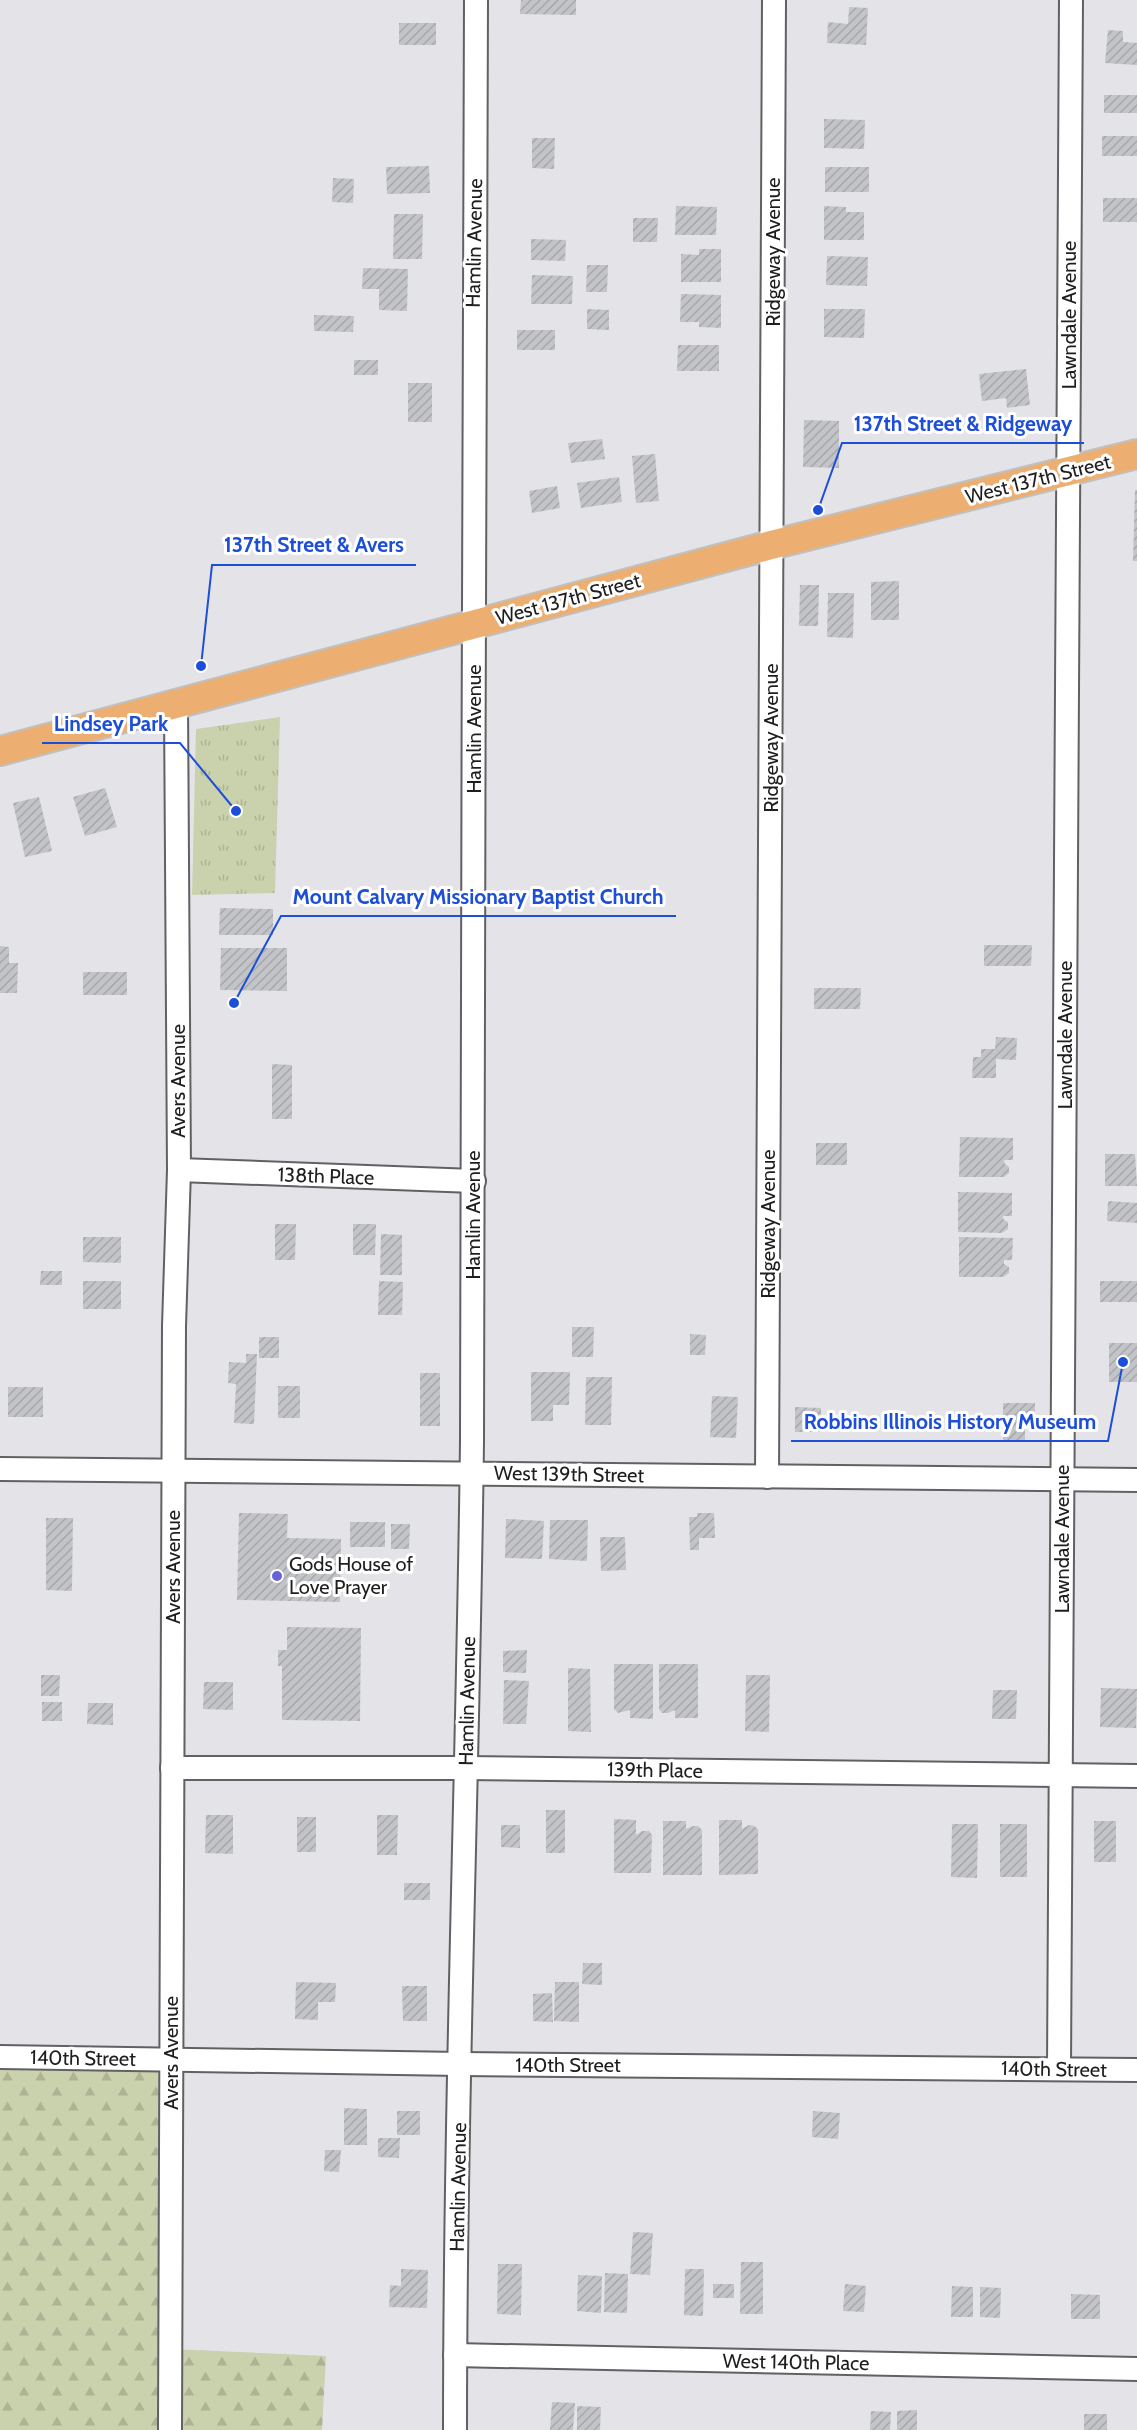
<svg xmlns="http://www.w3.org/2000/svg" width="1137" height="2430" viewBox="0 0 1137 2430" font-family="Cabin,sans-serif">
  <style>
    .forest { fill: url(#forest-firs) }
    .park { fill: url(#park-tufts) }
    .building { fill: url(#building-hatch) }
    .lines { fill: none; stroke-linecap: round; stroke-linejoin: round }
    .minor-casing { stroke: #616165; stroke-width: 26 }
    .major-casing { stroke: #c0c0c0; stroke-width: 32 }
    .minor { stroke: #fff; stroke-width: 22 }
    .major { stroke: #ecaf71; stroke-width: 28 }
    .poi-dot { fill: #6961da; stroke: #fff; stroke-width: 2 }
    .labels { text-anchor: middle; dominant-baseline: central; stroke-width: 6; stroke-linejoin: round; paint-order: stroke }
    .street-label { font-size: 20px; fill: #1e1e1f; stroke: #fff }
    .poi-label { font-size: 20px; fill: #1e1e1f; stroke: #fff; text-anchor: start }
    .leader { fill: none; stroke: #1d4ed8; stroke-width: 2 }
    .callout-dot { fill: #1d4ed8; stroke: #fff; stroke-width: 2 }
    .callout-label { font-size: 21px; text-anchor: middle; font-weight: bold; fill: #1d4ed8; stroke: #fff; stroke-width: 6; stroke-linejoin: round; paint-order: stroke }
  </style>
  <defs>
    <pattern id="forest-firs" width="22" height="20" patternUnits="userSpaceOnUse" patternTransform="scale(1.5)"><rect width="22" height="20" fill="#cad1ad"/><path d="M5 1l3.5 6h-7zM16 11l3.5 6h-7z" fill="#adb394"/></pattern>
    <pattern id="park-tufts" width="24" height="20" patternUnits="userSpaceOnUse" patternTransform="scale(1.5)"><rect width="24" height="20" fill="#cad1ad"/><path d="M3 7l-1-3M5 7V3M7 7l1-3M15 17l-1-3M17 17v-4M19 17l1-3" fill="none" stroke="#adb394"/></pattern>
    <pattern id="building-hatch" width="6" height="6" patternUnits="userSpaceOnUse" patternTransform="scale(1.5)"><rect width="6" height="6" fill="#c3c4c8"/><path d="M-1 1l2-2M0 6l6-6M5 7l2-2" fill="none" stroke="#a7a8ab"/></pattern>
  </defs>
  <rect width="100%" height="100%" fill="#e4e4e8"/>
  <path class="forest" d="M0,2057L171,2059L170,2349L326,2356L322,2430H0Z"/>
  <path class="park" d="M280,717L275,893L192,895L196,729Z"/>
  <g class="building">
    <path d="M521,0H576V15L520,14Z"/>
    <path d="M849,7L868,8L866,45L827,43L828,22L848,24Z"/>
    <rect x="399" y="23" width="37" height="22"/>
    <path d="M1108,30L1123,31V42L1137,43V65L1105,63Z"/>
    <rect x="1104" y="95" width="33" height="18"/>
    <path d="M824,119L865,120L864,149L824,148Z"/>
    <rect x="1102" y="136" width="35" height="20"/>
    <path d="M532,138H555L554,169L532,168Z"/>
    <path d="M429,166L430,193L387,194L386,167Z"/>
    <rect x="825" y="167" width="44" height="25"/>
    <path d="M333,178L354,179L353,203L332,202Z"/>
    <rect x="1103" y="198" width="34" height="24"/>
    <path d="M676,206L717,207L716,235H675Z"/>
    <path d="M824,206L846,207V212H864V240H824Z"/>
    <path d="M394,214H423L422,259H393Z"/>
    <path d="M633,218H658L657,242H633Z"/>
    <path d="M531,239L566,240L565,261L531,260Z"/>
    <path d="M699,249H721V282H681V254L699,255Z"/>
    <path d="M827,256L868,257L867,286L826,285Z"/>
    <path d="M587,265H608L607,292H586Z"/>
    <path d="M363,268L408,269L407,311L379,310V289H362Z"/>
    <path d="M532,275L573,276L572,304H531Z"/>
    <path d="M681,294L721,295V328L699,327V322H680Z"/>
    <path d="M587,309L609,310V330L587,329Z"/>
    <path d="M824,309H865L864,338L824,337Z"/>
    <path d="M314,315L354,316L353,332L314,331Z"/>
    <rect x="517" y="330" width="38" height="20"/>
    <path d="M678,345H719V371H677Z"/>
    <rect x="354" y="360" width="24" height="15"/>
    <path d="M1026,369L1030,405L1007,408L1006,398L982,401L979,374Z"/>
    <rect x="408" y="383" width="24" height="39"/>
    <path d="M804,420L839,421V468L803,467Z"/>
    <path d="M602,439L605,459L571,463L568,443Z"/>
    <path d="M655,454L659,501L636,503L632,456Z"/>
    <path d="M619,477L622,502L581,508L577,483Z"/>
    <path d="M557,486L560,508L532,513L529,491Z"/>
    <path d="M1135,490H1137V561H1133Z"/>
    <path d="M899,581V620H871V582Z"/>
    <path d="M800,585H819L818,626H799Z"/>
    <path d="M828,593H854L853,638L827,637Z"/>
    <path d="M105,788L117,827L85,836L73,797Z"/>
    <path d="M39,797L52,851L25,857L13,803Z"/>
    <path d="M220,908L273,909V935H219Z"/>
    <path d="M984,945H1032L1031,966H984Z"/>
    <path d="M0,946L9,947V963H18L17,993H0Z"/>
    <path d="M221,948H287V991L220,990Z"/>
    <rect x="83" y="972" width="44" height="23"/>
    <path d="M814,988H861L860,1009H814Z"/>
    <path d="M996,1037L1017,1038L1016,1060L996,1059V1078H972L973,1057H981V1049H995Z"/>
    <path d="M272,1064L292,1065V1119H272Z"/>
    <path d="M960,1137L1013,1138V1160H1004L1005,1164L1009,1167V1173L1004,1177H959Z"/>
    <rect x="816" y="1143" width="31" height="22"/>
    <path d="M1105,1154H1135L1137,1186H1105Z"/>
    <path d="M958,1192L1012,1193V1216H1003V1219L1008,1222V1229L1002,1233L958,1232Z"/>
    <path d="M1108,1201L1137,1203V1223L1107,1221Z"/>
    <path d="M275,1224H296L295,1260H275Z"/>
    <path d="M353,1224H376L375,1255H353Z"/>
    <path d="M381,1234L402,1235V1275H380Z"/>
    <path d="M83,1237H121V1263L83,1262Z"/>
    <path d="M959,1237L1013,1238L1012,1260H1004V1264L1009,1267V1273L1003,1277H959Z"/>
    <path d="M41,1271H62V1285H40Z"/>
    <rect x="83" y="1281" width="38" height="28"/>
    <path d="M379,1281L403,1282L402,1315H378Z"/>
    <rect x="1100" y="1281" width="37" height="21"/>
    <path d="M572,1327H594L593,1357H572Z"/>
    <path d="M690,1334L706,1335L705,1355H690Z"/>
    <rect x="259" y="1337" width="20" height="21"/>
    <rect x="1109" y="1343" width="28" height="39"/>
    <path d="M246,1354H257L254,1424L234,1423L236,1384L228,1383L229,1362L246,1363Z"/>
    <path d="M531,1372H570L569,1405H553V1421H531Z"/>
    <rect x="420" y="1373" width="20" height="53"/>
    <path d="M586,1377H612L611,1425H585Z"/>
    <rect x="278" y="1386" width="22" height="32"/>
    <rect x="8" y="1387" width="35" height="30"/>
    <path d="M712,1396L738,1397L736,1438L710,1437Z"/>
    <path d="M1003,1403H1035V1420H1025V1441H1003Z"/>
    <path d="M795,1407L821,1408V1432H795Z"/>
    <path d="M239,1513L288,1514L287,1538L341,1539L340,1602L237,1600Z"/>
    <path d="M697,1513H714L715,1538H699V1550H690L689,1517H697Z"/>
    <path d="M46,1518H73L72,1591L46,1590Z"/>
    <path d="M506,1519L544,1521L542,1559L505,1558Z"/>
    <path d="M550,1520H588L587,1561L549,1559Z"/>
    <rect x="350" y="1522" width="35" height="25"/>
    <path d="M391,1524H410L409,1549H391Z"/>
    <path d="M600,1537H625L626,1570L601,1571Z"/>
    <path d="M287,1627L361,1628L360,1721L282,1720V1666H278V1650H287Z"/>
    <path d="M527,1650L526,1673L503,1672V1651Z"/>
    <path d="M614,1664H653V1719L630,1718V1710L618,1713L614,1709Z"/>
    <path d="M659,1664H698V1718H675V1710L668,1713H662L659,1709Z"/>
    <path d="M568,1668L590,1669L591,1732L568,1731Z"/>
    <path d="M41,1675H60L59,1696H41Z"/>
    <path d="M746,1675H770L769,1732L745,1731Z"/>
    <path d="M504,1680L529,1681L526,1724H503Z"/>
    <path d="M204,1682H233V1710L203,1709Z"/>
    <path d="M1101,1688L1137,1689L1136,1728L1100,1727Z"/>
    <path d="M993,1690H1017L1016,1719H992Z"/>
    <rect x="42" y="1702" width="20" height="19"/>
    <path d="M88,1703H113V1725L87,1724Z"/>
    <rect x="546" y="1810" width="19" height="43"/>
    <path d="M206,1815H233V1854L205,1853Z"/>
    <path d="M377,1815H398L397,1855H377Z"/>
    <rect x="297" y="1817" width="19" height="35"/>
    <path d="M614,1819L636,1820V1835L642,1831H649L652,1835L651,1873H614Z"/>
    <path d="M719,1820H742V1829L749,1825L754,1826L758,1829V1874L719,1875Z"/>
    <path d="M663,1821H686V1829L693,1826H698L702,1830V1875H663Z"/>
    <rect x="1094" y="1821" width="22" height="41"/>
    <path d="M952,1824H978L977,1878L951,1877Z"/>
    <rect x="1000" y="1824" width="27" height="53"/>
    <path d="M501,1825H520V1848L501,1847Z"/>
    <rect x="404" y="1883" width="26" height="17"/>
    <path d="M583,1963H602V1985L582,1984Z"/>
    <path d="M296,1982L336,1983L335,2002H318V2020L295,2019Z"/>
    <path d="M555,1982H579V2022L554,2021Z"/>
    <path d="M402,1986H427V2021H403Z"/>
    <path d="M552,1993L553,2022L533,2021V1994Z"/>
    <path d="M344,2108L367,2109V2145H344Z"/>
    <rect x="397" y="2111" width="23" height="24"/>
    <path d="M813,2111L840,2113L838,2139L812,2137Z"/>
    <path d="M378,2138H400L399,2158L378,2157Z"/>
    <path d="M325,2150H341L339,2172L324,2171Z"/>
    <path d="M633,2232L653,2233L650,2275L630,2274Z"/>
    <path d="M741,2262H763V2314H740Z"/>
    <path d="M498,2264H522L521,2315L497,2314Z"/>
    <path d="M401,2269L428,2270L427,2308L389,2307L390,2285L401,2286Z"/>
    <path d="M685,2269H704L703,2316L684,2315Z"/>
    <path d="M605,2273L628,2274L627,2313L604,2312Z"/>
    <path d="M578,2275L602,2276L601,2313L577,2311Z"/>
    <rect x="713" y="2284" width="21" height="14"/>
    <path d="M845,2284L866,2286L864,2312L843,2311Z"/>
    <path d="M952,2286L973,2287V2317H951Z"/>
    <path d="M980,2287L1001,2288L1000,2318L980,2317Z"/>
    <path d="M1071,2294L1100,2295V2319H1071Z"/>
    <path d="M552,2402L575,2403L573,2430H550Z"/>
    <path d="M577,2406L601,2407L600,2430H577Z"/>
    <path d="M917,2410V2430H897V2411Z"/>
    <path d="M871,2411L891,2412L890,2430H870Z"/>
    <rect x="1084" y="2414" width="23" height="16"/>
  </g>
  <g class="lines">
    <defs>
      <g id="minor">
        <path d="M179,1170L474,1181"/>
        <path d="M0,1469L1137,1480"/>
        <path d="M767,1477L774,0"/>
        <path d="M172,1768H465L1137,1776"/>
        <path d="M0,2057L461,2064L1137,2070"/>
        <path d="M1059,2069L1071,0"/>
        <path d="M455,2355L1137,2369"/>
        <path d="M170,2430L174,1326L179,1170L176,704"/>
        <path d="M455,2430C455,2100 468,1771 472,1441C476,961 471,480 476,0"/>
      </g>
      <path id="major" d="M0,751L771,545L1137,454"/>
    </defs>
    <use href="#minor" class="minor-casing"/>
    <use href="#major" class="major-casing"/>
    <use href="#minor" class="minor"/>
    <use href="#major" class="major"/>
  </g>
  <circle class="poi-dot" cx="277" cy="1576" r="6"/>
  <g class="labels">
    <g class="street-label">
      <text transform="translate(474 243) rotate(-89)">Hamlin Avenue</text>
      <text transform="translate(773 252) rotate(-90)">Ridgeway Avenue</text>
      <text transform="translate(1069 315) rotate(-90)">Lawndale Avenue</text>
      <text transform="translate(1038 479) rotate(-14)">West 137th Street</text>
      <text transform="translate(568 599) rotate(-15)">West 137th Street</text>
      <text transform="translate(474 729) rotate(-90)">Hamlin Avenue</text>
      <text transform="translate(771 738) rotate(-90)">Ridgeway Avenue</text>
      <text transform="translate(1065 1035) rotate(-90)">Lawndale Avenue</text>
      <text transform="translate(178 1081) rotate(-90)">Avers Avenue</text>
      <text transform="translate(326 1176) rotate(2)">138th Place</text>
      <text transform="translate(473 1215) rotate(-90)">Hamlin Avenue</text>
      <text transform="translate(768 1224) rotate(-90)">Ridgeway Avenue</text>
      <text transform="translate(569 1474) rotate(1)">West 139th Street</text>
      <text transform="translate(1062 1539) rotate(-90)">Lawndale Avenue</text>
      <text transform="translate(173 1567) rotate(-90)">Avers Avenue</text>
      <text transform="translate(467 1701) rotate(-89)">Hamlin Avenue</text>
      <text transform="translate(655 1770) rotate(1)">139th Place</text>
      <text transform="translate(171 2053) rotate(-90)">Avers Avenue</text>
      <text transform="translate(83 2058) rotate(1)">140th Street</text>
      <text x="568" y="2065">140th Street</text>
      <text transform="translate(1054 2069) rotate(1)">140th Street</text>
      <text transform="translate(458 2187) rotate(-89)">Hamlin Avenue</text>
      <text transform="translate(796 2362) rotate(1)">West 140th Place</text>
    </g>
    <g class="poi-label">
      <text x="289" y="1564">Gods House of<tspan x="289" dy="23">Love Prayer</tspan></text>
    </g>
  </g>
  <path class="leader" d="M818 510L842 443H1084M201 666L212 565H416M236 811L180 743H42M234 1003L281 916H676M1123 1362L1108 1441H791"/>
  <g class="callout-dot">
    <circle cx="818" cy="510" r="6"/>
    <circle cx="201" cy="666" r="6"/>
    <circle cx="236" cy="811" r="6"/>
    <circle cx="234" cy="1003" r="6"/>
    <circle cx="1123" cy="1362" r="6"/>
  </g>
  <g class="callout-label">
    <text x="963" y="431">137th Street &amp; Ridgeway</text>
    <text x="314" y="552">137th Street &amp; Avers</text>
    <text x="111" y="731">Lindsey Park</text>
    <text x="478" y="904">Mount Calvary Missionary Baptist Church</text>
    <text x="950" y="1429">Robbins Illinois History Museum</text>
  </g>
</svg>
